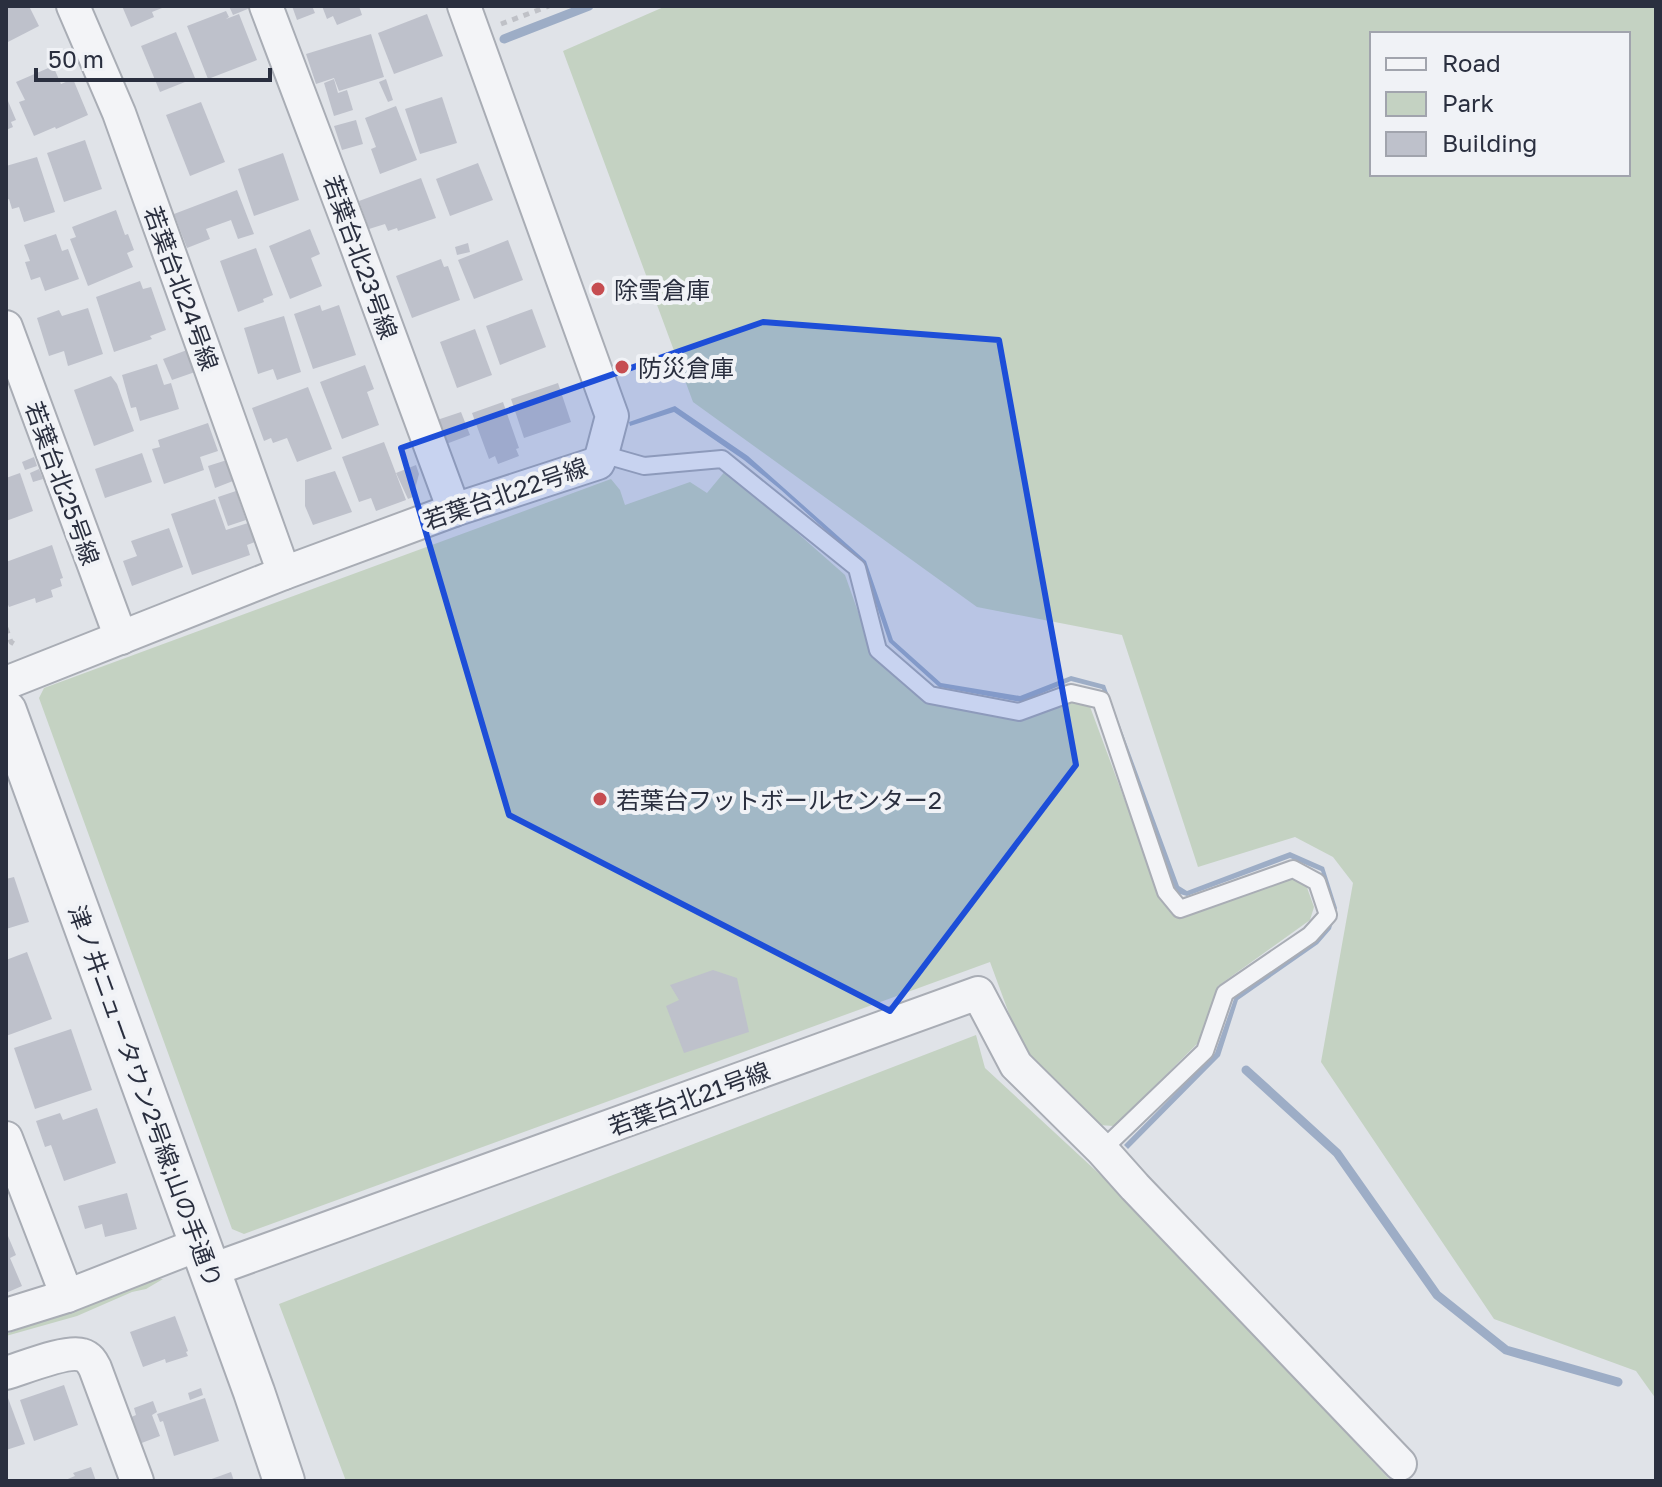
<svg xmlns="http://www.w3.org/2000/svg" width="1662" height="1487" viewBox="0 0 1662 1487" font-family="'Golos Text','Noto Sans JP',sans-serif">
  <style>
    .green { fill: #c4d2c2; fill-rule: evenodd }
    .water { fill: #9dadc6 }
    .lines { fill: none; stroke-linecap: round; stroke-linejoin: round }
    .stream { stroke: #9dadc6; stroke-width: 9 }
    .building { fill: #bec1cb }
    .service-casing { stroke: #a9adb5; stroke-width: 20 }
    .minor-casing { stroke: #a9adb5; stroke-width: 36 }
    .tertiary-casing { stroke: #a9adb5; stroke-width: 44 }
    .path { stroke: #bfc1c7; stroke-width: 5; stroke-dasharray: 6 6; stroke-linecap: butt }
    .service { stroke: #f3f4f7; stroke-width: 16 }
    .minor { stroke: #f3f4f7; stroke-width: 32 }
    .tertiary { stroke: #f3f4f7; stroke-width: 40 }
    .marked { fill: #1d4ed8; fill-opacity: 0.2; stroke: #1d4ed8; stroke-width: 6; stroke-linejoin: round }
    .poi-dot { fill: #c64d51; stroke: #f0f2f6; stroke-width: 3 }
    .labels { text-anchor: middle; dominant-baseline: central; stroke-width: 8; stroke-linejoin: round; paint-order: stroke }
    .street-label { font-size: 24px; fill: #2a2f3f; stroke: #f0f2f6 }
    .poi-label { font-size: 24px; fill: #2a2f3f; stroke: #f0f2f6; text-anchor: start }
  </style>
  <rect width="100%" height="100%" fill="#e0e3e8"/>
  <g class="green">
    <path d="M666,6H1656V1399L1636,1371L1494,1319L1321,1062L1353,883L1333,857L1295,837L1198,867L1122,635L977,607L693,402L563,51ZM1628,34V174H1372V34Z"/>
    <path d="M726,470L845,575L873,654L931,704L1024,720L1074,700L1089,704L1161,898L1169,911L1188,916L1290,878L1305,882L1314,907L1310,920L1218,986L1199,1042L1114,1126L1098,1125L1021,1046L990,962L244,1234L232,1229L39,698L44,688L611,479L620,490L625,505L690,482L707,493Z"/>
    <path d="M976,1035L985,1068L1134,1206L1391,1481H346L279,1304Z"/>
    <path d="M157,1279H163L146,1289L132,1292L77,1316L6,1336V1334Z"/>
  </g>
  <path class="water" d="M675,406L748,456L866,561L893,640L941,683L1020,696L1071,676L1105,685L1179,886L1187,891L1290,852L1324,867L1337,908L1331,929L1318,944L1238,1000L1220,1056L1128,1149L1124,1145L1215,1053L1235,996L1315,940L1333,907L1321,871L1290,858L1187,896L1180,894L1175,889L1102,689L1071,681L1021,702L939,687L889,642L862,563L781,490L744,460L674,412L630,426L629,422Z"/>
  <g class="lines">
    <g class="stream">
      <path d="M504,39L589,6"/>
      <path d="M1246,1070L1337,1153L1437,1295L1506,1350L1618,1382"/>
    </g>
  </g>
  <g class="building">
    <path d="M6,6H29L39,26L6,43Z"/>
    <path d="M122,6H167L152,12L154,17L131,27Z"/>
    <path d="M229,6H255L233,15Z"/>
    <path d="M292,6H312L315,13L297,20Z"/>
    <path d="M322,6H359L362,15L337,25L333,16L327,19Z"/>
    <path d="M226,11L229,17L226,19L239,14L257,60L208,79L187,26Z"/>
    <path d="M427,14L443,56L394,74L378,33Z"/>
    <path d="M176,32L195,78L160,92L141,46Z"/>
    <path d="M371,34L384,77L339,91L334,78L316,84L306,54Z"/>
    <path d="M53,66L61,84L73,79L88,115L56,129L55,127L34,136L19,102L25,100L16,82Z"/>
    <path d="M334,79L338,93L347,90L353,110L334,116L324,83Z"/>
    <path d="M386,79L393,100L388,102L379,82Z"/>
    <path d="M442,97L457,143L420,154L405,109Z"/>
    <path d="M8,101L16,120L11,122L13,127L6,130V102Z"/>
    <path d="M201,102L225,162L190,176L166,115Z"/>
    <path d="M396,106L417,160L380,174L371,149L376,147L365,118Z"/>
    <path d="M356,120L363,144L342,150L334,126Z"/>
    <path d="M85,140L102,189L64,202L47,153Z"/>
    <path d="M283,153L299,200L254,216L238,169Z"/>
    <path d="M37,157L55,212L24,222L19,207L12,209L9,199L6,200V166Z"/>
    <path d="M478,163L493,200L450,216L436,179Z"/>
    <path d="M421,178L436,218L398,231L397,228L388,231L385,224L369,229L359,201Z"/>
    <path d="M237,190L254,234L238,239L231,220L206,229L210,239L187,248L174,214Z"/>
    <path d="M116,210L125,235L128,234L134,250L127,253L133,267L88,286L70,239L76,237L72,227Z"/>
    <path d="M310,229L320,254L311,258L322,286L290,299L269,246Z"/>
    <path d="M56,234L62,251L68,249L79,279L45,291L40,277L31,280L25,262L30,261L24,245Z"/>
    <path d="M508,240L523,280L474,299L458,260Z"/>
    <path d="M468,243L470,252L457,255L455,247Z"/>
    <path d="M256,248L273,295L263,299L264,302L238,312L220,261Z"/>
    <path d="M441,259L444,267L448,266L460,300L412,318L396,276Z"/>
    <path d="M140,281L143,289L151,287L166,330L150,336L152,339L114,352L96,297Z"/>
    <path d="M320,305L322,311L339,305L356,355L313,369L294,314Z"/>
    <path d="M88,308L103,354L68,366L64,351L49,356L37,318L59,310L62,316Z"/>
    <path d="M532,309L546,347L500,365L486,326Z"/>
    <path d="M284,316L301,372L277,380L273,369L258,374L244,328Z"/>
    <path d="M475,329L492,375L457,388L440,342Z"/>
    <path d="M187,350L195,372L172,380L163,359Z"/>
    <path d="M157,364L164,385L171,383L179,409L140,421L136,407L131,408L122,375Z"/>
    <path d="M365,365L374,389L367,392L379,425L342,439L320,382Z"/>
    <path d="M111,376L117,384L134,431L94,446L74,390Z"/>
    <path d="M558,383L571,422L524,438L511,399Z"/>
    <path d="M308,387L332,449L297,462L287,438L273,443L271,438L264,441L252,408Z"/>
    <path d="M503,402L519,448L516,449L519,456L498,464L495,456L489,459L472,413Z"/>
    <path d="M461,412L470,435L446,444L437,420Z"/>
    <path d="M208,423L218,451L200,457L204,470L164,484L152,449L160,447L158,440Z"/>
    <path d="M384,442L406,500L376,511L371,498L359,502L342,457Z"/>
    <path d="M142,453L152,482L105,498L95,469Z"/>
    <path d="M34,457L37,466L25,470L22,462Z"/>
    <path d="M227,460L233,481L215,488L208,466Z"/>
    <path d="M416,465L419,474L413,497L408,499L396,473Z"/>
    <path d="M39,469L43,479L33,482L30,473Z"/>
    <path d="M335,471L352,512L313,525L305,506V480Z"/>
    <path d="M20,473L33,511L6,521V478Z"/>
    <path d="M236,491L246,520L228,526L218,497Z"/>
    <path d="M215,499L226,530L248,523L255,542L247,545L250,555L192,575L171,514Z"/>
    <path d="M169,528L183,567L132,586L123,561L137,556L131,541Z"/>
    <path d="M52,545L63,578L60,579L62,586L51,590L53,597L36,603L35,598L9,607L6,600V562Z"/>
    <path d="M14,877L29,922L6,929V879Z"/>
    <path d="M27,952L52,1019L6,1036V960Z"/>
    <path d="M713,970L737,978L749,1032L684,1053L666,1006L679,1000L670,985Z"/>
    <path d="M71,1029L92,1090L35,1109L14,1048Z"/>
    <path d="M97,1108L116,1163L64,1181L51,1145L45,1147L36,1121L60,1113L63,1120Z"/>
    <path d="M127,1193L137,1229L105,1237L102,1224L85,1229L78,1206Z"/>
    <path d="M8,1236L16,1255L10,1258L22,1286L6,1293V1237Z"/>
    <path d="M175,1316L188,1351L186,1352L188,1356L166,1363L165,1359L143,1367L130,1332Z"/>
    <path d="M64,1385L78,1425L34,1441L20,1400Z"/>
    <path d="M201,1388L203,1395L190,1400L188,1393Z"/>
    <path d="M8,1398L25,1444L6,1450V1399Z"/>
    <path d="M205,1398L219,1441L174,1456L163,1421L160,1422L157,1414Z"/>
    <path d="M153,1401L157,1412L152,1415L160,1436L139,1444L129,1418L136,1415L134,1408Z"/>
    <path d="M91,1467L96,1481H63L75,1476L73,1473Z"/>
    <path d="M231,1472L234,1481H206Z"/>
  </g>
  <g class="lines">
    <defs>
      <path id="service" d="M602,454L644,466L722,459L857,568L878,650L930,695L1019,712L1071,693L1101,700L1166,892L1180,909L1293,869L1317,882L1328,915L1310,935L1225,993L1205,1051L1102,1150"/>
      <g id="minor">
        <path d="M73,6L119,113L284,573"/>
        <path d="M266,6L350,228L454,510"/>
        <path d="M6,327L121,638"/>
        <path d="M6,683L284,573L454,510L598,463L602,454L612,416L464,6"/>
        <path d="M6,1138L67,1296"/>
        <path d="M209,1271L978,993L1016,1065L1102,1150L1135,1187L1400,1464"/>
        <path d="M6,1315L67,1296L200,1244"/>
        <path d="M6,1373C23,1368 67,1350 82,1355C89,1357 92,1362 95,1368L137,1481"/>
      </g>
      <path id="tertiary" d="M6,711L254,1392L284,1481"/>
    </defs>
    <use href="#service" class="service-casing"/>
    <use href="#minor" class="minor-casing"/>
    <use href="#tertiary" class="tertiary-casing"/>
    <g class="path">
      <path d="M501,24L549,6"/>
      <path d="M6,628L11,642L16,645"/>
    </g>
    <use href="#service" class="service"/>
    <use href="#minor" class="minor"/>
    <use href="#tertiary" class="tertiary"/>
  </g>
  <path class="marked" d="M763,322L999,340L1076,765L890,1011L509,815L401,448Z"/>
  <g class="poi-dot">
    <circle cx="598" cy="289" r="8"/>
    <circle cx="622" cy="367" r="8"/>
    <circle cx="600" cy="799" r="8"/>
  </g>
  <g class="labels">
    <g class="street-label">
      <text transform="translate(361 257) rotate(70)">若葉台北23号線</text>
      <text transform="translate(182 288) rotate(70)">若葉台北24号線</text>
      <text transform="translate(63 483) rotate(70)">若葉台北25号線</text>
      <text transform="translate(505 493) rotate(-19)">若葉台北22号線</text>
      <text transform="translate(146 1096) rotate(70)">津ノ井ニュータウン2号線;山の手通り</text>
      <text transform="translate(689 1098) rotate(-20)">若葉台北21号線</text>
    </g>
    <g class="poi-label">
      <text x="614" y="289">除雪倉庫</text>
      <text x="638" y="367">防災倉庫</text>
      <text x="616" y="799">若葉台フットボールセンター2</text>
    </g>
  </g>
  <rect width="1662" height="1487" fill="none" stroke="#2a2f3f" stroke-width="16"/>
  <rect x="1370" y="32" width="260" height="144" fill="#f0f2f6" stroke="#a1a4ad" stroke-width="2"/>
  <rect x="1386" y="58" width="40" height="12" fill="#f3f4f7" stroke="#a1a4ad" stroke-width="2"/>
  <text x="1442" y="72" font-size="24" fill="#2a2f3f">Road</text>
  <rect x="1386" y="92" width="40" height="24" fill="#c4d2c2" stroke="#a1a4ad" stroke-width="2"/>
  <text x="1442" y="112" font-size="24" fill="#2a2f3f">Park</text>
  <rect x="1386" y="132" width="40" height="24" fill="#bec1cb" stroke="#a1a4ad" stroke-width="2"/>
  <text x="1442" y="152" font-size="24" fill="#2a2f3f">Building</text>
  <path d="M36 68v12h234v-12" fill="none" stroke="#2a2f3f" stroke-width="4"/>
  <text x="48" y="68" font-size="24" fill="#2a2f3f" stroke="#f0f2f6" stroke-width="6" paint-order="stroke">50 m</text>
</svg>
